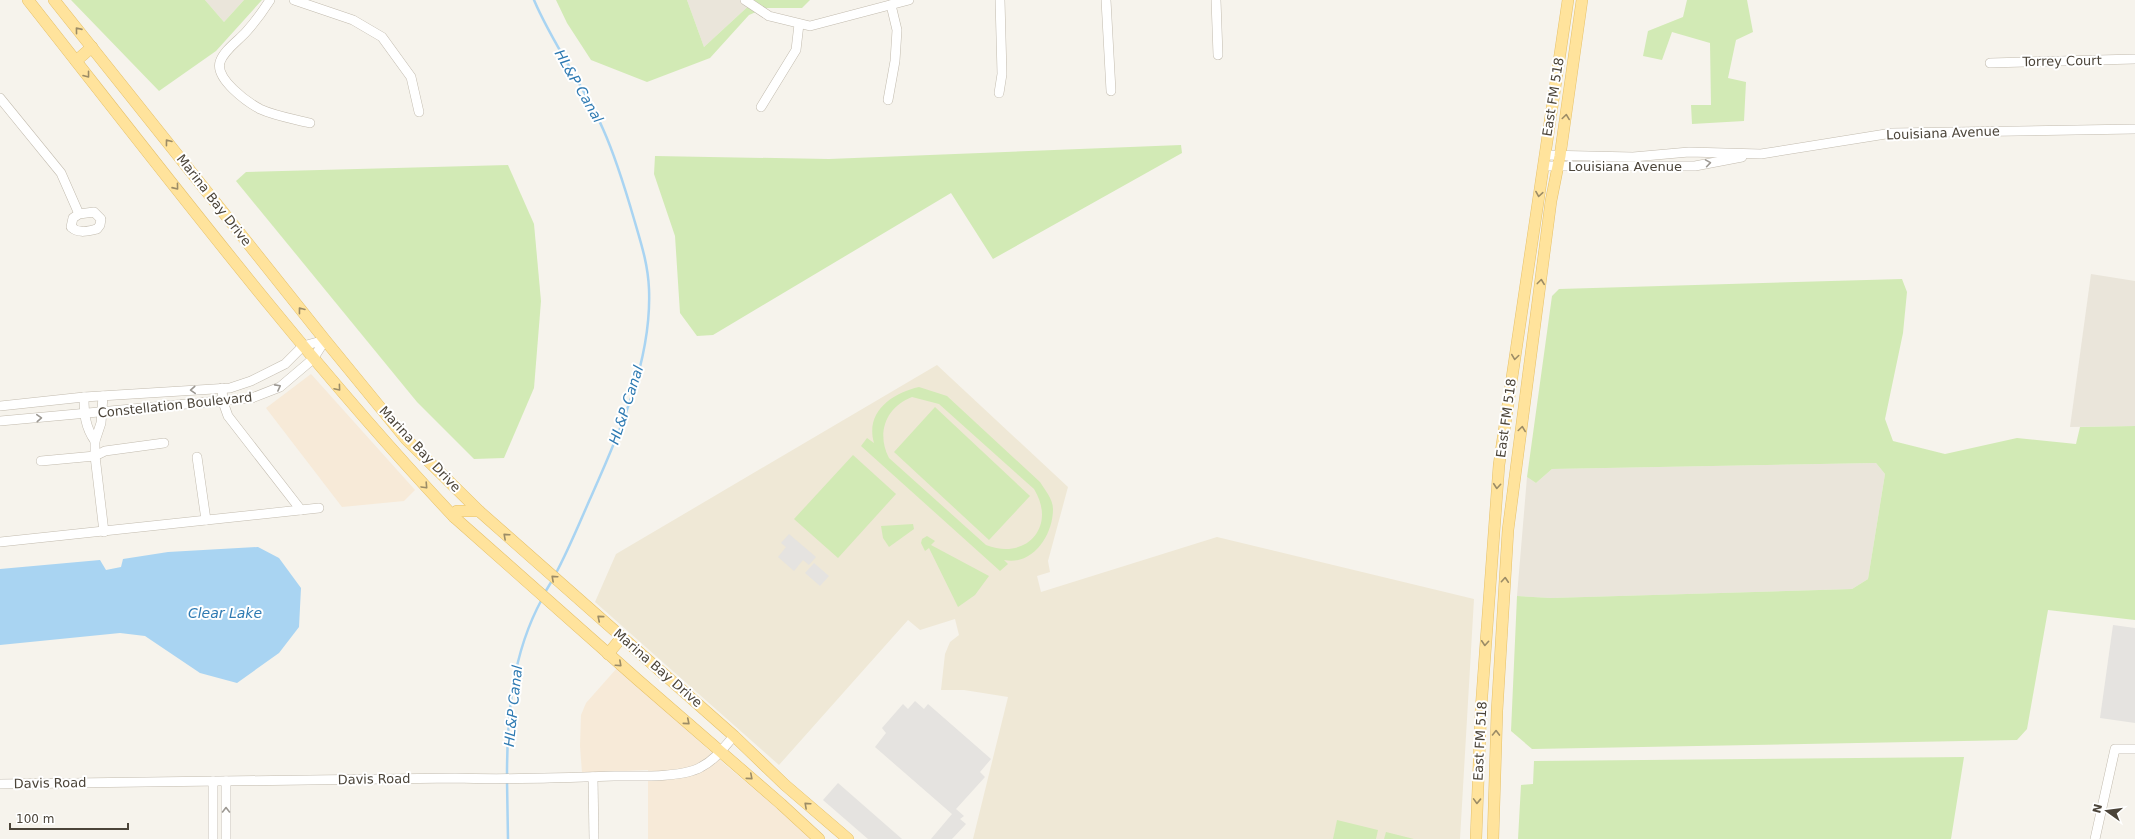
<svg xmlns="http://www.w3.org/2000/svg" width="2135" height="839" viewBox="0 0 2135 839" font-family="'DejaVu Sans',sans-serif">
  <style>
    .residential { fill: #eae5da }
    .commercial { fill: #f7ead8 }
    .education { fill: #efe8d6 }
    .green { fill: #d2eab5; fill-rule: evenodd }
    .parking { fill: #e5e3e0 }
    .water { fill: #a9d4f2 }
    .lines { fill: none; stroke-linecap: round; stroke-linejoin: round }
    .stream { stroke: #a9d4f2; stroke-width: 2.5 }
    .minor-casing { stroke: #c2bbae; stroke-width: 10 }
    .major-casing { stroke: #e6c16a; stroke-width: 12 }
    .minor { stroke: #fff; stroke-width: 9 }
    .major { stroke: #ffe39c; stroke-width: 11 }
    .oneway { stroke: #9c8c66 }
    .oneway2 { stroke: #9c9892 }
    .labels { text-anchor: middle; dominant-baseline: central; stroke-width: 4; stroke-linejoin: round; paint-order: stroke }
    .street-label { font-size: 13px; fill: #4b4439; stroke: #fff }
    .water-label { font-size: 14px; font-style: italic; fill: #2e7ab2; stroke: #fff }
  </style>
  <rect width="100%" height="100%" fill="#f6f3ec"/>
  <g class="residential">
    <path d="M205,0H244L224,22Z"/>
    <path d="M687,0H755L704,47Z"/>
    <path d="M2091,274L2135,281V426L2070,427Z"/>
    <path d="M1876,463L1885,474L1868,579L1852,589L1551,598L1517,596L1527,477L1536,483L1552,469Z"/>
  </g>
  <g class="commercial">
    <path d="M311,374L415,490L404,501L342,507L266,408Z"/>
    <path d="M617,668L728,767L813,839H648V770L582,773L580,746L581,715L586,703Z"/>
  </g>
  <path class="education" d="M937,365L1068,487L1048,561L1050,572L1037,576L1041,592L1217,537L1474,599L1460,839H973L1008,697L964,690H941L945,654L950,642L959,635L955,619L920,630L908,620L779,765L595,602L616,554Z"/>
  <g class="green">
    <path d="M71,0H205L224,22L244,0H262L216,51L159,91Z"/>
    <path d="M556,0H687L704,47L755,0H810L802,8H765L749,15L710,58L647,82L591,60L567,23Z"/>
    <path d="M1687,0H1747L1753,32L1736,40L1728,78L1746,82L1744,121L1692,124L1691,105H1711L1710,43L1672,32L1662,60L1643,56L1648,31L1683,17Z"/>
    <path d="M1181,145L1182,153L993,259L951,193L713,335L697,336L680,313L675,236L654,174L655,156L829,159Z"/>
    <path d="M508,165L534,224L541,301L534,388L504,458L474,459L417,402L236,181L246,172Z"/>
    <path d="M1902,279L1907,292L1903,333L1885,419L1893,441L1945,454L2017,438L2076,444L2080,427L2135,426V620L2048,610L2027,729L2017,740L1532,749L1511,731L1517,596L1551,598L1852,589L1868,579L1885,474L1876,463L1552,469L1536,483L1527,477L1552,296L1559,289Z"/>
    <path d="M919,387L947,396L1040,482C1045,490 1053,499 1053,509C1053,535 1033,566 1004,560L1008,564L1000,571L861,446L867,438L874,443C865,412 892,393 919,387ZM912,397L939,404L1034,489C1057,526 1027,561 986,545L889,458C876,433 886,407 912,397Z"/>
    <path d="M935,407L1030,496L989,540L894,452Z"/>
    <path d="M853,455L896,494L838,558L794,519Z"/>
    <path d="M913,524L914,529L889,547L883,538L881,526Z"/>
    <path d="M927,536L935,541L931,545L989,576L975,595L958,607L929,548L925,551L921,543L922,539Z"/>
    <path d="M1964,757L1951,839H1518L1521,785L1533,784L1534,761Z"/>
    <path d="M1337,820L1378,830L1376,839H1333Z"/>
    <path d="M1386,832L1414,839H1384Z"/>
  </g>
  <g class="parking">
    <path d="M789,534L816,557L809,565L803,560L794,571L778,557L786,547L781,543Z"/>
    <path d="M814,563L829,576L820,586L805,573Z"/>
    <path d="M2113,625L2135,628V723L2100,718Z"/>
    <path d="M915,701L924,709L928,704L991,759L980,772L985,777L956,809L964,816L960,819L966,824L952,839H931L952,814L875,747L886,733L882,728L903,704L908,709Z"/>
    <path d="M838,783L902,839H868L823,800Z"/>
  </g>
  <path class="water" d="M258,547L279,558L301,588L299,627L279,653L237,683L200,673L145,636L120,633L0,645V569L100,560L106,570L121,567L123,559L168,552Z"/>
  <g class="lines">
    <g class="stream">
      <path d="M534,0C553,45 583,84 603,129C616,158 625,188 634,219C641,243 648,264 649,289C652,361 619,434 590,499C579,524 568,551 555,575"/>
      <path d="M544,594L553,579"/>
      <path d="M507,776C507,714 512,654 542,599"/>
      <path d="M507,781L508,839"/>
    </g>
    <defs>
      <g id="minor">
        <path d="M270,0C263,11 255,22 246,32C238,41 224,50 220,62C215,79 247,102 260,109C275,116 294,119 310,123"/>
        <path d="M294,0L353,20L382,37L411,77L419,112"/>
        <path d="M745,0L769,16L810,26L909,0"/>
        <path d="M1106,0L1111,91"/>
        <path d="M1216,0L1218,55"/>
        <path d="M1990,63L2135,59"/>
        <path d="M999,93L1002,74L1000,0"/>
        <path d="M0,98L61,173L79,214"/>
        <path d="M888,100L895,61L897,30L891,5"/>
        <path d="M761,107L796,50L799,24"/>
        <path d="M1545,155L1633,157L1689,152L1761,154L1892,133L2135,129"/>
        <path d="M1543,166H1695L1742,157"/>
        <path d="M94,212L101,219L100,225L97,229C87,231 79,234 71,227L73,218L79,214Z"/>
        <path d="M222,388L223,402L228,416L301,510"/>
        <path d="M103,396L101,423L95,441V456L104,532"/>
        <path d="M84,397C84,413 85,427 95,441"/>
        <path d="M0,406L84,397L230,388L251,381L285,364L303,346L325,340"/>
        <path d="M0,421L252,398L280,387L313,359L325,340"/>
        <path d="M197,457L206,520"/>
        <path d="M41,461L95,456L105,451L164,443"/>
        <path d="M0,542L319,508"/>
        <path d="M593,777L594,839"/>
        <path d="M213,781V839"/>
        <path d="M226,781V839"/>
        <path d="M0,784L455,778C508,780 561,778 614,776C637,776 682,778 701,767C715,760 724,747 734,736"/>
        <path d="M2095,839L2115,749H2135"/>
      </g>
      <g id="major">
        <path d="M28,0C166,175 301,354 454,517L638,680L781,804L819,839"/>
        <path d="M54,0L325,340L406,439L479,511L734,736L785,785L848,839"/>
        <path d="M76,61L92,47"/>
        <path d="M454,517L457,511H479"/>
        <path d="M608,654L622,637"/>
        <path d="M1476,839L1481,709L1499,465L1568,0"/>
        <path d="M1493,839L1497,711L1508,530L1551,201L1560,156L1582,0"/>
      </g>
    </defs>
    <use href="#minor" class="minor-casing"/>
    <use href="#major" class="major-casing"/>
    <use href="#minor" class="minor"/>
    <use href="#major" class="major"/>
  </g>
  <defs><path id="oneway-chevron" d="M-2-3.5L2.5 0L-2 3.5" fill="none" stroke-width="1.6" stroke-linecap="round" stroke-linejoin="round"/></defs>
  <g class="oneway">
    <use href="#oneway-chevron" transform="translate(78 30) rotate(-129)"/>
    <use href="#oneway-chevron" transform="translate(87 75) rotate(52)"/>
    <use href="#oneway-chevron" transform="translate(1566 117) rotate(-82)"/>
    <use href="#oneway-chevron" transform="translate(168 142) rotate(-128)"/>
    <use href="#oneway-chevron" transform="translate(176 187) rotate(51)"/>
    <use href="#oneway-chevron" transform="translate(1539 194) rotate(99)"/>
    <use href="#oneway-chevron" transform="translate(1541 282) rotate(-83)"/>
    <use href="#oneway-chevron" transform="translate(301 310) rotate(-128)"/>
    <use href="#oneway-chevron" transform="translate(1515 357) rotate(98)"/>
    <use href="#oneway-chevron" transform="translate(338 388) rotate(50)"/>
    <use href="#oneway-chevron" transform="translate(1522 429) rotate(-82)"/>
    <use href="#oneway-chevron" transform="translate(425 486) rotate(47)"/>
    <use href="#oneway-chevron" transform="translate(1497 486) rotate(95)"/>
    <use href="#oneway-chevron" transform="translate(506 536) rotate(-138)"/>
    <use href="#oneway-chevron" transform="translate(554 578) rotate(-138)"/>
    <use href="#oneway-chevron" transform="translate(1505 580) rotate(-86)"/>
    <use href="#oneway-chevron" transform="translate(600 618) rotate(-140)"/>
    <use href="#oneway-chevron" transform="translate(1485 643) rotate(94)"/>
    <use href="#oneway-chevron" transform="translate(619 664) rotate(42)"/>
    <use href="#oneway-chevron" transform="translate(687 722) rotate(40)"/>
    <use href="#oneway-chevron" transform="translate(1496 733) rotate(-89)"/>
    <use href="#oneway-chevron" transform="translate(750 777) rotate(41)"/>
    <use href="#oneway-chevron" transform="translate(1477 801) rotate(92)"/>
    <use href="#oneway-chevron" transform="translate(807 805) rotate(-138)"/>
  </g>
  <g class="oneway2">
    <use href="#oneway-chevron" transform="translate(1708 163) rotate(-9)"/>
    <use href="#oneway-chevron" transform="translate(278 387) rotate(-28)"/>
    <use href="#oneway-chevron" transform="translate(193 390) rotate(176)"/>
    <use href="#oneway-chevron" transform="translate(39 418) rotate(-4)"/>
    <use href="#oneway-chevron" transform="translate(226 810) rotate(-90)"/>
  </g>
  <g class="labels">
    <g class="street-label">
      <text transform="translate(2062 61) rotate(-1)">Torrey Court</text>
      <text transform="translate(1553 97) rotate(-81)">East FM 518</text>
      <text transform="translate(1943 133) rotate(-2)">Louisiana Avenue</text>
      <text x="1625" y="166">Louisiana Avenue</text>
      <text transform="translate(214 200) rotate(52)">Marina Bay Drive</text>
      <text transform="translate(175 405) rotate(-6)">Constellation Boulevard</text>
      <text transform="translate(1506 418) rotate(-82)">East FM 518</text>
      <text transform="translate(420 449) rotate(47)">Marina Bay Drive</text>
      <text transform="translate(658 668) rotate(41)">Marina Bay Drive</text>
      <text transform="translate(1480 741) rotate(-87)">East FM 518</text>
      <text transform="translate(374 779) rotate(-1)">Davis Road</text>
      <text transform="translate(50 783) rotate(-1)">Davis Road</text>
    </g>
    <g class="water-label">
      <text transform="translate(579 86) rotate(60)">HL&amp;P Canal</text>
      <text transform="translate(626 405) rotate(-72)">HL&amp;P Canal</text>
      <text x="225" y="613">Clear Lake</text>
      <text transform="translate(513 706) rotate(-84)">HL&amp;P Canal</text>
    </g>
  </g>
  <g transform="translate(2107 811) rotate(284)" stroke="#ffffff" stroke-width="3" paint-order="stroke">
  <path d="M0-3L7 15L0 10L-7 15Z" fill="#4b4439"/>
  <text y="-6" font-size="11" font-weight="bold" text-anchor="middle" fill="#4b4439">N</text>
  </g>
  <path d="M10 823v6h118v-6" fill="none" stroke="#4b4439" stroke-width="2"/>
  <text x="16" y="823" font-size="12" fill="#4b4439" stroke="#ffffff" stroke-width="3" paint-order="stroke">100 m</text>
</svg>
